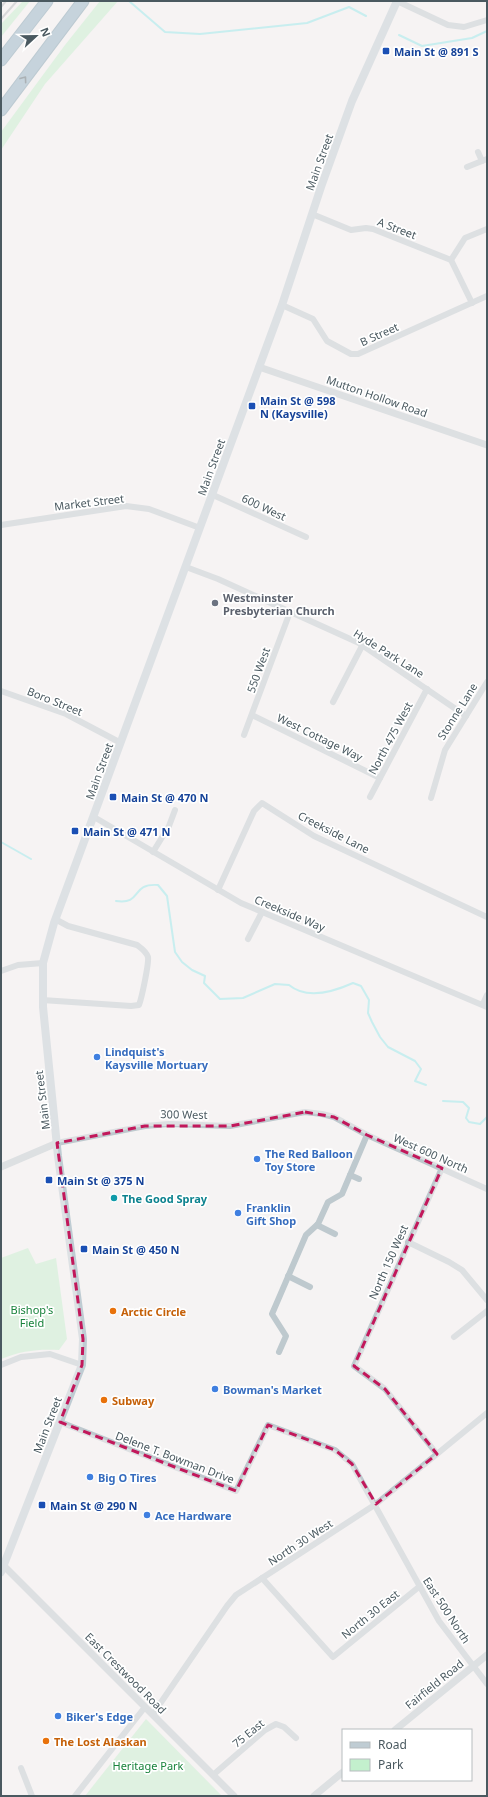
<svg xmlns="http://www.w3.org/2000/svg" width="488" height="1797" viewBox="0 0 488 1797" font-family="'Noto Sans',sans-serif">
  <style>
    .green { fill: #c3f0cd }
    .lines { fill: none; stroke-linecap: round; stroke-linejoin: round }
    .stream { stroke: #91e8ec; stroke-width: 2 }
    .motorway-casing { stroke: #7799ab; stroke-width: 13 }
    .minor { stroke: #bec9ce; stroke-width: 6 }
    .tertiary { stroke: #bec9ce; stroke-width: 7 }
    .secondary { stroke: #bfccd3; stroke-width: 8 }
    .motorway { stroke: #8caec0; stroke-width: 11 }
    .rail { stroke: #b5b9bc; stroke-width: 2 }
    .oneway { stroke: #51626a }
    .marked { fill: none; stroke: #c2185b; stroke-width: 3; stroke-dasharray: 8 5; stroke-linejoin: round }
    .transit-dot { fill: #1a4fb4; stroke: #fff; stroke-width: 1.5 }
    .worship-dot { fill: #6b7280; stroke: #fff; stroke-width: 1.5 }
    .shop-dot { fill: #3f7fe0; stroke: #fff; stroke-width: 1.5 }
    .culture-dot { fill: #0f9aa8; stroke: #fff; stroke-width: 1.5 }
    .food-dot { fill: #e8710a; stroke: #fff; stroke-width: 1.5 }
    .labels { text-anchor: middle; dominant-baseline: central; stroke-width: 3.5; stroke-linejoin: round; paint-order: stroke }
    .transit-label { font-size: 11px; font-weight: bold; fill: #164399; stroke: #fff; text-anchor: start }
    .street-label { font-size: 11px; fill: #4a5960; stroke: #fff }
    .worship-label { font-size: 11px; font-weight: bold; fill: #5b616d; stroke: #fff; text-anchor: start }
    .shop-label { font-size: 11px; font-weight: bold; fill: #366cbe; stroke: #fff; text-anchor: start }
    .culture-label { font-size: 11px; font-weight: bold; fill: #0d838f; stroke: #fff; text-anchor: start }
    .park-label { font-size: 11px; fill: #19833c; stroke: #fff }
    .food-label { font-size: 11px; font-weight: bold; fill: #c56008; stroke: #fff; text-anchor: start }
  </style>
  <rect width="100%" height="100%" fill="#f5f3f3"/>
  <g class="green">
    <path d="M23,1H30L1,37V24Z"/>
    <path d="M100,1H118L45,84L1,150V132L65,45Z"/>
    <path d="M28,1248L36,1264L56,1258L67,1339L59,1350C37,1349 21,1351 1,1359V1258Z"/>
    <path d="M146,1719L222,1796H85Z"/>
  </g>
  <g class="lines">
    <g class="stream">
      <path d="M129,1L165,32L200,34L307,23L349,7L366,16"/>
      <path d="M399,35L422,46L472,38L487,31"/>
      <path d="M1,842L31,859"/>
      <path d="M116,901C143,905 130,883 158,885L167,896L175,952L182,962L192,970L205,976L204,983L220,999L243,998L275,984L289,985C307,1000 333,992 353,983L361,986L369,1000L368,1013L372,1022L380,1037L388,1047L415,1061L421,1069L415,1081L426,1085"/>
      <path d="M443,1101L463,1102L469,1108L466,1118L469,1122L480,1124L487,1117"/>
    </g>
    <defs>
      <g id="motorway">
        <path d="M1,60L47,1"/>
        <path d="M1,110L83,1"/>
      </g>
    </defs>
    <use href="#motorway" class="motorway-casing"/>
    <g class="minor">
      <path d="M397,1L448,25L464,27L487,20"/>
      <path d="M478,152L482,161"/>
      <path d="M467,167L487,159"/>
      <path d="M312,214L351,230L366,228L373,229L451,260"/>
      <path d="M451,260L465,238L487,229"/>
      <path d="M451,260L472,303"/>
      <path d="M282,305L313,319L327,341L351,354H358L487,296"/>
      <path d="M213,495L306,537"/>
      <path d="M1,525L126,506L149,509L200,528"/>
      <path d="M186,567L218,579L359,643L466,716"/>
      <path d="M1,691L66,714L121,743"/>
      <path d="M333,702L362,646"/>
      <path d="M252,715L380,778"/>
      <path d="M244,735L290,612"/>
      <path d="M370,797L427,689"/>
      <path d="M431,798L445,750L487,682"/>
      <path d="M94,817L241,903L487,1007"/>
      <path d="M153,852L169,826L175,810"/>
      <path d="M218,890L254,811L262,803L314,836L487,917"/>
      <path d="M248,939L262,912"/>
      <path d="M1,971L18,965L43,963"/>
      <path d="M42,1000L131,1006L139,1005C142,997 149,963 148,957C146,951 141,948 137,945L68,926L55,919"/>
      <path d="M483,1004L487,995"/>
      <path d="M57,1143L145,1126L169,1124L230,1126L305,1112L322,1114L334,1117L367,1135L487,1189"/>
      <path d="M350,1175L359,1179"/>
      <path d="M317,1225L335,1234"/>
      <path d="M408,1242L449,1262L462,1270L487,1300"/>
      <path d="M288,1276L310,1287"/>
      <path d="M454,1337L487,1311"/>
      <path d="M279,1352L286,1336L272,1314L306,1235L318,1224L328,1202L342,1194L367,1135"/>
      <path d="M1,1365L21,1357L50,1354L82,1365"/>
      <path d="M60,1422L236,1491L268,1425L335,1450L352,1464L439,1621L487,1684"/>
      <path d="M437,1454L385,1389L354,1366L442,1168"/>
      <path d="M262,1578L333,1657L420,1586"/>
      <path d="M153,1714L227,1606L236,1595L376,1504L487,1413"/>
      <path d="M21,1768L32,1796"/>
      <path d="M213,1775L265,1730L276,1724L284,1727L296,1738"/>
      <path d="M75,1796L145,1707"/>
    </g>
    <g class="tertiary">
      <path d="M259,367L487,445"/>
      <path d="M1,1167L57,1143"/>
      <path d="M3,1565L234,1796"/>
      <path d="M395,1730L487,1655"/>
      <path d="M314,1796L343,1772"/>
    </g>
    <path class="secondary" d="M1,1572L82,1365L83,1339L58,1156L43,1007V963L54,923L282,305L321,187L352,101L397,1"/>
    <use href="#motorway" class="motorway"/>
    <g class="rail">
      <path d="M1,7L6,1"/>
      <path d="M1,19L17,1"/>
    </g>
  </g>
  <defs><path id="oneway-chevron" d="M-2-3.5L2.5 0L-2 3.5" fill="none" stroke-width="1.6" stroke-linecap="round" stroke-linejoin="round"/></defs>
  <use class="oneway" href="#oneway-chevron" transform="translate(24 79) rotate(-54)"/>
  <path d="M0 0H488V1797H0ZM305,1112L334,1117L367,1135L442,1168L354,1366L385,1389L437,1454L376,1504L352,1464L335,1450L268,1425L236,1491L60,1422L82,1365L83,1339L57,1143L145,1126H230Z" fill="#f5f3f3" fill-opacity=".55" fill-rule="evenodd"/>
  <path class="marked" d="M305,1112L334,1117L367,1135L442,1168L354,1366L385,1389L437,1454L376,1504L352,1464L335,1450L268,1425L236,1491L60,1422L82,1365L83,1339L57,1143L145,1126H230Z"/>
  <g class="transit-dot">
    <rect x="382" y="47" width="8" height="8" rx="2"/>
    <rect x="248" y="402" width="8" height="8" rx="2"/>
    <rect x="109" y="793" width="8" height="8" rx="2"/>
    <rect x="71" y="827" width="8" height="8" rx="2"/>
    <rect x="45" y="1176" width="8" height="8" rx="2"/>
    <rect x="80" y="1245" width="8" height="8" rx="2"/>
    <rect x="38" y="1501" width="8" height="8" rx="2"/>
  </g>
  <circle class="worship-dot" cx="215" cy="603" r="4"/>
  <g class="shop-dot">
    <circle cx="97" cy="1057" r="4"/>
    <circle cx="257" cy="1159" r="4"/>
    <circle cx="238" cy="1213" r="4"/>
    <circle cx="215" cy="1389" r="4"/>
    <circle cx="90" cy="1477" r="4"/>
    <circle cx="147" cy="1515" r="4"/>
    <circle cx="58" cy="1716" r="4"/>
  </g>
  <circle class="culture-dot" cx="114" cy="1198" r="4"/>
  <g class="food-dot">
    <circle cx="113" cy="1311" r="4"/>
    <circle cx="104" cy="1400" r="4"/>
    <circle cx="46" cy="1741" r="4"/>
  </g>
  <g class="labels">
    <g class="transit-label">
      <text x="394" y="51">Main St @ 891 S</text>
      <text x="260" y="400">Main St @ 598<tspan x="260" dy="13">N (Kaysville)</tspan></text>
      <text x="121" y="797">Main St @ 470 N</text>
      <text x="83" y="831">Main St @ 471 N</text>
      <text x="57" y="1180">Main St @ 375 N</text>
      <text x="92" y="1249">Main St @ 450 N</text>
      <text x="50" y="1505">Main St @ 290 N</text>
    </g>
    <g class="street-label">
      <text transform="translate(319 162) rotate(-70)">Main Street</text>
      <text transform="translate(397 228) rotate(21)">A Street</text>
      <text transform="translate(379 334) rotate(-24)">B Street</text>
      <text transform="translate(377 396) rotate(19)">Mutton Hollow Road</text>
      <text transform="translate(211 467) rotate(-70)">Main Street</text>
      <text transform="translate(89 502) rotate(-7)">Market Street</text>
      <text transform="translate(264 507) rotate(25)">600 West</text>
      <text transform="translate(389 653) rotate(32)">Hyde Park Lane</text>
      <text transform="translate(258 670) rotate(-70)">550 West</text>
      <text transform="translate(55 701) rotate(22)">Boro Street</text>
      <text transform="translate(457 711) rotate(-58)">Stonne Lane</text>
      <text transform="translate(320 737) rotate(26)">West Cottage Way</text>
      <text transform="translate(390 738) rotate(-62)">North 475 West</text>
      <text transform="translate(99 771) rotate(-70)">Main Street</text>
      <text transform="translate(334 832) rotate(27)">Creekside Lane</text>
      <text transform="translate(290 913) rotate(23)">Creekside Way</text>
      <text transform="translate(42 1100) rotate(-97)">Main Street</text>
      <text transform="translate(184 1114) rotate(1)">300 West</text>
      <text transform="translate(431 1153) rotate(24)">West 600 North</text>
      <text transform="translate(388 1262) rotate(-66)">North 150 West</text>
      <text transform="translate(47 1425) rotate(-69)">Main Street</text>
      <text transform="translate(175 1457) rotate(21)">Delene T. Bowman Drive</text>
      <text transform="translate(300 1542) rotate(-33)">North 30 West</text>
      <text transform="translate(447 1610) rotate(57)">East 500 North</text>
      <text transform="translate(370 1614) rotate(-39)">North 30 East</text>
      <text transform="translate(126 1673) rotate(45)">East Crestwood Road</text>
      <text transform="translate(434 1684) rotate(-39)">Fairfield Road</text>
      <text transform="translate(248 1733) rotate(-39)">75 East</text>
    </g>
    <g class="worship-label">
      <text x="223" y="597">Westminster<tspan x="223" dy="13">Presbyterian Church</tspan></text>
    </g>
    <g class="shop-label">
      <text x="105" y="1051">Lindquist's<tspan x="105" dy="13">Kaysville Mortuary</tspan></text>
      <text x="265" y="1153">The Red Balloon<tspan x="265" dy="13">Toy Store</tspan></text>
      <text x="246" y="1207">Franklin<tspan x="246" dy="13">Gift Shop</tspan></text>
      <text x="223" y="1389">Bowman's Market</text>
      <text x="98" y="1477">Big O Tires</text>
      <text x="155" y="1515">Ace Hardware</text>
      <text x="66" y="1716">Biker's Edge</text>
    </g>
    <g class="culture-label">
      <text x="122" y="1198">The Good Spray</text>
    </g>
    <g class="park-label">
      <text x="32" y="1309">Bishop's<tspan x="32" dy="13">Field</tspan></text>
      <text x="148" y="1765">Heritage Park</text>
    </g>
    <g class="food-label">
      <text x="121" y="1311">Arctic Circle</text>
      <text x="112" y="1400">Subway</text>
      <text x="54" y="1741">The Lost Alaskan</text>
    </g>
  </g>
  <rect width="488" height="1797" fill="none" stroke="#4a5960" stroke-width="4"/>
  <rect x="342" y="1729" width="130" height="52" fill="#ffffff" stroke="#b7bdbf"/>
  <rect x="350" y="1742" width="20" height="6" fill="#bfccd3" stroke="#b7bdbf"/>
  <text x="378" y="1749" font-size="12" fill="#4a5960">Road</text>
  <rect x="350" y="1759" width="20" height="12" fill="#c3f0cd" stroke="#b7bdbf"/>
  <text x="378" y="1769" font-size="12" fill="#4a5960">Park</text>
  <g transform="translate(36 36) rotate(68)" stroke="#ffffff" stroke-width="3" paint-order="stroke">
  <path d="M0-3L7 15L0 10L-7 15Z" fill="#4a5960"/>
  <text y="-6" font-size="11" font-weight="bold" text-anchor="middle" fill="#4a5960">N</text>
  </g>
</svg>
